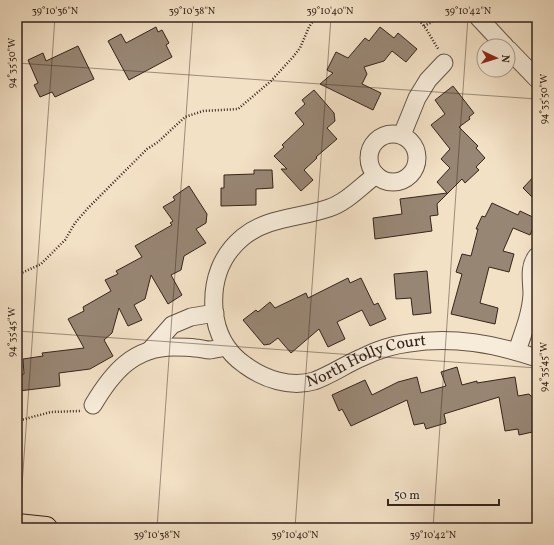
<svg xmlns="http://www.w3.org/2000/svg" width="554" height="545" viewBox="0 0 554 545" font-family="Vollkorn,serif">
  <style>
    .building { fill: #988674; stroke: #35241b }
    .lines { fill: none; stroke-linecap: round; stroke-linejoin: round }
    .minor-casing { stroke: #645346; stroke-width: 19 }
    .motorway-casing { stroke: #35241b; stroke-width: 24 }
    .path { stroke: #35241b; stroke-width: 2.5; stroke-dasharray: 1 2; stroke-linecap: butt }
    .minor { stroke: #f7ecda; stroke-width: 17 }
    .motorway { stroke: #f3e1c6; stroke-width: 22 }
    .ticks { fill: none; stroke: #35241b; stroke-width: 1; stroke-opacity: 0.45 }
    .labels { text-anchor: middle; dominant-baseline: central; stroke-width: 3; stroke-linejoin: round; paint-order: stroke }
    .street-label { font-size: 16px; fill: #35241b; stroke: #f7ecda }
    .neatline { fill: none; stroke: #35241b; stroke-width: 1.5 }
    .ticks-label { font-size: 10px; text-anchor: middle; fill: #35241b }
  </style>
  <rect width="100%" height="100%" fill="#f3e1c6"/>
  <filter id="stains"><feTurbulence type="fractalNoise" baseFrequency=".005" numOctaves="4"/><feColorMatrix values="0 0 0 0 .2 0 0 0 0 .09 0 0 0 0 .02 0 0 0 .5 -.17"/></filter>
  <radialGradient id="worn" r=".72"><stop offset=".6" stop-color="#630" stop-opacity="0"/><stop offset="1" stop-color="#630" stop-opacity=".3"/></radialGradient>
  <g class="building">
    <path d="M156,27L158,32L162,30L169,43L166,45L172,57L129,80L108,41L121,34L126,43Z"/>
    <path d="M380,27L394,38L398,33L417,49L406,62L392,51L384,61L364,67L367,74L362,84L381,93L373,110L320,84L333,73L327,70L336,52L348,58L365,38L369,41Z"/>
    <path d="M78,46L94,79L55,97L52,92L40,97L34,85L38,83L28,60L43,53L46,61Z"/>
    <path d="M453,86L474,113L469,117L470,119L459,127L478,146L476,148L485,158L476,167L479,170L465,183L462,179L437,204L438,215L430,216L432,231L375,239L373,218L402,214L400,199L447,193L437,182L450,168L441,159L450,149L431,125L445,114L435,100Z"/>
    <path d="M314,90L334,113L335,121L327,128L337,139L316,157L317,158L304,170L313,180L301,191L281,169H287L274,156L284,147L282,145L304,124L295,113L305,104L302,100Z"/>
    <path d="M254,170H272L273,188L256,189V205L221,206V188H224V175L254,174Z"/>
    <path d="M537,173V202L523,188Z"/>
    <path d="M189,186L207,214L206,223L196,229L206,243L184,256L181,270L171,275L182,295L168,304L151,275L145,299L134,305L142,320L128,326L119,308L112,333L104,340L113,356L90,369L59,373L60,386L19,391L17,375L24,374L23,359L43,356L42,353L84,348L68,319L84,311L83,307L111,291L105,280L118,274L116,271L142,257L135,246L172,225L170,223L173,221L163,207L175,200L173,197Z"/>
    <path d="M492,203L518,215L520,211L537,219L530,235L513,228L503,251L514,254L509,272L489,267L480,303L498,308L495,324L451,314L462,274L456,272L462,254L471,256L478,229H476L482,216L485,217Z"/>
    <path d="M427,271L431,313L413,315L411,298L396,299L394,274Z"/>
    <path d="M348,278L350,283L361,278L374,305L378,303L386,319L370,326L362,310L337,322L345,339L328,347L319,329L291,353L278,338L270,344L264,345L243,320L256,310L258,312L270,302L275,308L306,293L308,298Z"/>
    <path d="M457,367L462,385L477,381V383L515,377L518,396L529,394L534,399L537,416V431L519,435L518,429L505,431L499,397L444,414L446,423L426,429L424,423L414,425L407,400L351,426L342,409L339,411L332,395L365,380L372,395L398,382L417,377L421,393L446,386L441,372Z"/>
  </g>
  <g class="lines">
    <defs>
      <g id="minor">
        <path d="M478,17L505,46"/>
        <path d="M508,49L537,79"/>
        <circle cx="393" cy="158" r="24"/>
        <path d="M402,135L417,98L428,80L444,63"/>
        <path id="s1" d="M376,175C361,186 347,202 329,208C301,218 267,217 243,237C221,255 212,281 214,309C216,333 226,352 245,365C264,379 290,388 314,381C331,375 346,364 363,357C377,350 393,345 409,343C453,336 495,344 537,358"/>
        <path d="M150,350L172,325L191,317L215,313"/>
        <path d="M517,351C523,333 531,314 532,294C532,281 528,267 537,256"/>
        <path d="M93,405C112,373 133,347 174,347C181,347 188,347 195,348C200,348 205,350 210,350C216,349 221,348 226,347"/>
      </g>
      <path id="motorway" d="M17,525L46,528"/>
    </defs>
    <use href="#minor" class="minor-casing"/>
    <use href="#motorway" class="motorway-casing"/>
    <g class="path">
      <path d="M414,17C426,24 431,39 439,50"/>
      <path d="M424,26L432,22L436,17"/>
      <path d="M17,275L41,264L65,240L75,223L88,208L147,149L158,142L185,117L203,111L238,109L271,81L293,57L300,48L309,27L316,17"/>
      <path d="M17,421L51,412L80,411"/>
    </g>
    <use href="#minor" class="minor"/>
    <use href="#motorway" class="motorway"/>
  </g>
  <path class="ticks" d="M17,63L537,99M17,331L537,368M19,528L55,17M157,528L193,17M295,528L331,17M433,528L468,17"/>
  <g class="labels">
    <g class="street-label">
      <text stroke="none"><textPath href="#s1" startOffset="426">North Holly Court</textPath></text>
    </g>
  </g>
  <rect width="554" height="545" fill="none" stroke="#f3e1c6" stroke-width="44"/>
  <g transform="translate(496 58) rotate(94)"><circle r="19" fill="#f7ecda" stroke="#a99c8e"/>
  <path d="M0-3L7 15L0 10L-7 15Z" fill="#8f2418"/>
  <text y="-6" font-size="11" font-weight="bold" text-anchor="middle" fill="#35241b">N</text>
  </g>
  <path d="M388 499v6h111v-6" fill="none" stroke="#35241b" stroke-width="2"/>
  <text x="394" y="499" font-size="12" fill="#35241b" stroke="#f7ecda" stroke-width="3" paint-order="stroke">50 m</text>
  <rect x="22" y="22" width="510" height="501" class="neatline"/>
  <g class="ticks-label">
    <text x="55" y="14">39°10'36"N</text>
    <text x="192" y="14">39°10'38"N</text>
    <text x="330" y="14">39°10'40"N</text>
    <text x="468" y="14">39°10'42"N</text>
    <text transform="translate(11 63) rotate(-90)" y="4">94°35'50"W</text>
    <text transform="translate(543 99) rotate(-90)" y="4">94°35'50"W</text>
    <text transform="translate(11 332) rotate(-90)" y="4">94°35'45"W</text>
    <text transform="translate(543 367) rotate(-90)" y="4">94°35'45"W</text>
    <text x="157" y="538">39°10'38"N</text>
    <text x="295" y="538">39°10'40"N</text>
    <text x="433" y="538">39°10'42"N</text>
  </g>
  <rect width="100%" height="100%" filter="url(#stains)"/>
  <rect width="100%" height="100%" fill="url(#worn)"/>
</svg>
